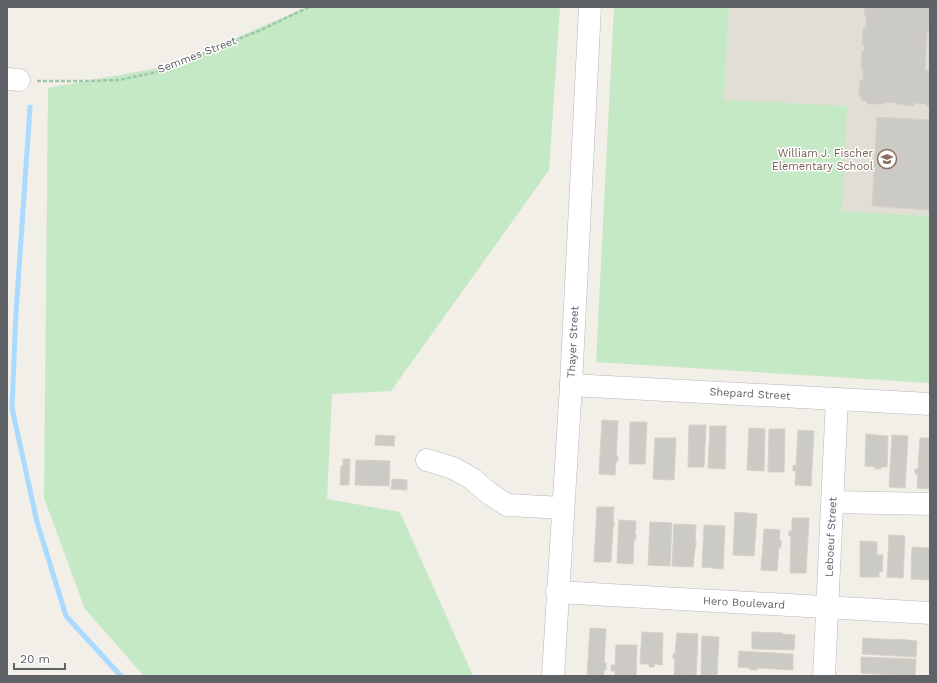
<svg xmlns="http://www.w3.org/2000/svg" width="937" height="683" viewBox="0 0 937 683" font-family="'Work Sans',sans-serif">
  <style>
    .education { fill: #e1ded6 }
    .green { fill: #c5e8c5 }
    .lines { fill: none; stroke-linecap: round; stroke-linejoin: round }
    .stream { stroke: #aadaff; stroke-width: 5 }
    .building { fill: #cccac5; stroke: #d6d1c6 }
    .minor-casing { stroke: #b5b8bc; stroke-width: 23 }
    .path { stroke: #9cc7a9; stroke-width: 2.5; stroke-dasharray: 4 2; stroke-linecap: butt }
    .minor { stroke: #fff; stroke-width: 22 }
    .labels { text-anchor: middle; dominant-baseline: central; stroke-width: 3; stroke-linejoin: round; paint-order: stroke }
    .street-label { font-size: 11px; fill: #5f6368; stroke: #fff }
    .education-label { font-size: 11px; fill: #785e54; stroke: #fff; text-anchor: end }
  </style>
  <rect width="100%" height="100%" fill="#f1efe8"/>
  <path class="education" d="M729,7H930V216L842,211L724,100Z"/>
  <g class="green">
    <path d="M307,7H560L549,170L391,391L332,394L327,499L400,512L473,676H144L85,609L44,498L48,88L174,65Z"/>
    <path d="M614,7H729L724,100L847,106L842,211L930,216L929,383L596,362Z"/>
  </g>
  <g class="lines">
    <path class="stream" d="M30,107L16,313L12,408L37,522L66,616L121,676"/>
  </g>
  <g class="building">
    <path d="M865,7H930V31H927L925,70L930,71V106H926V104L914,103V106L897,104V103L885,102L884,104H867V101H861L862,97L859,96L860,80H863V68H861L862,51H864L865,45H862L863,28H866V15H864Z"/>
    <path d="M877,117L930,120V210L872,206Z"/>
    <path d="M602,420L618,421L616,456H618V461H616L615,475L599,474Z"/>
    <path d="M630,422H647L645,464H629Z"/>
    <path d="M689,425H706L704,467H688Z"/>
    <path d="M710,426H726L725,469L708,468Z"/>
    <path d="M749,428L765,429L764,471L747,470Z"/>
    <path d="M769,429H785L784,472H768Z"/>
    <path d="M798,430L814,431L811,486L795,485L796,471H793V465L796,466Z"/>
    <path d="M866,434L888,436L887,467H881V469H875V467L865,466Z"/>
    <path d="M376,435L395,436L394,446L375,445Z"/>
    <path d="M892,435L908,436L905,488L889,487Z"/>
    <path d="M655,438H676L674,480L653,479Z"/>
    <path d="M920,438H930V489L917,488L918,474H915V469H918Z"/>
    <path d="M343,459H350L349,485H340L341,466H343Z"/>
    <path d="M356,460L390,461L389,486L355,485Z"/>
    <path d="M392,479L407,480V490L391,489Z"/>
    <path d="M597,507H614L613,521L614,522V527H613L611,562H594Z"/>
    <path d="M735,512L757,514L754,556L733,555Z"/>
    <path d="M792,518H809L806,573H790L791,536H789V531H792Z"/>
    <path d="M619,520L636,521L635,534H636V539H634L633,564L617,563Z"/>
    <path d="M650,522L672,523L670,566L648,565Z"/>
    <path d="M674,524L696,525L695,541H696V547H695L693,567L672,566Z"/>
    <path d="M704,525L725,526L723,569L702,567Z"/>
    <path d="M764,529L780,530L779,540H781V547H779L777,571L761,570Z"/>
    <path d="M889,535L905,536L903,578L887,577Z"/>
    <path d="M860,541L877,542V555H883L882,572H879V577H860Z"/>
    <path d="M912,547L930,548V580L911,579Z"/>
    <path d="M590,628L606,629L604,663H606V670H604V676H587Z"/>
    <path d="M642,632L663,633L662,665L655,664L654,667H649V664H640Z"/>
    <path d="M752,632L783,633L782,634L795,635L794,650L752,649Z"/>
    <path d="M677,633L698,634L696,676H674L675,659H673V654H675Z"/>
    <path d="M702,636L719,637L717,676H701Z"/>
    <path d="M863,638L897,640V639L917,641L916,657L862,654Z"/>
    <path d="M616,645H637L636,676H615V671H611V665H615Z"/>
    <path d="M739,651L793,654V670L757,668V670H750V668L738,667Z"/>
    <path d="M861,657L916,659L915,676H895V675L861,673Z"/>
  </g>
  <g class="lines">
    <defs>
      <g id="minor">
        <path d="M7,79L19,80"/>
        <path d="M571,385L930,404"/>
        <path d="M427,460L453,468L471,478L490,494L507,505L563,508"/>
        <path d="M833,502L930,504"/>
        <path d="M557,592L930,613"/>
        <path d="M553,676L571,385L590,7"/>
        <path d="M824,676L837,399"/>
      </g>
    </defs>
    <use href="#minor" class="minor-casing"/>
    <path class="path" d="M37,81H85L119,80L162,71L263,29L309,7"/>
    <use href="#minor" class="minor"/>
  </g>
  <defs>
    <symbol id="school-ring" viewBox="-11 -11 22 22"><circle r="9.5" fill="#fff" stroke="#8d6e63" stroke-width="1.5"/><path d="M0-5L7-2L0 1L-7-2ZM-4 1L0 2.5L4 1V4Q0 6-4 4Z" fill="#8d6e63"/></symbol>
  </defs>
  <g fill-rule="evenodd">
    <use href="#school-ring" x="876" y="148" width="22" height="22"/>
  </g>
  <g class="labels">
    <g class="street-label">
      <text transform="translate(197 55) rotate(-21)">Semmes Street</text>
      <text transform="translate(573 342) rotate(-87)">Thayer Street</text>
      <text transform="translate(750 394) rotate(3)">Shepard Street</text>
      <text transform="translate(831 537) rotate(-87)">Leboeuf Street</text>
      <text transform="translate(744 603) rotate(3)">Hero Boulevard</text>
    </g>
    <g class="education-label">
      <text x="873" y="153">William J. Fischer<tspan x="873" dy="13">Elementary School</tspan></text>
    </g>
  </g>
  <rect width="937" height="683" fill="none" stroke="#5f6368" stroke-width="16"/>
  <path d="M14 663v6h51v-6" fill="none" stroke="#5f6368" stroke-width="2"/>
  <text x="20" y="663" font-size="12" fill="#5f6368" stroke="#ffffff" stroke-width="3" paint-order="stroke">20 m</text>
</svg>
